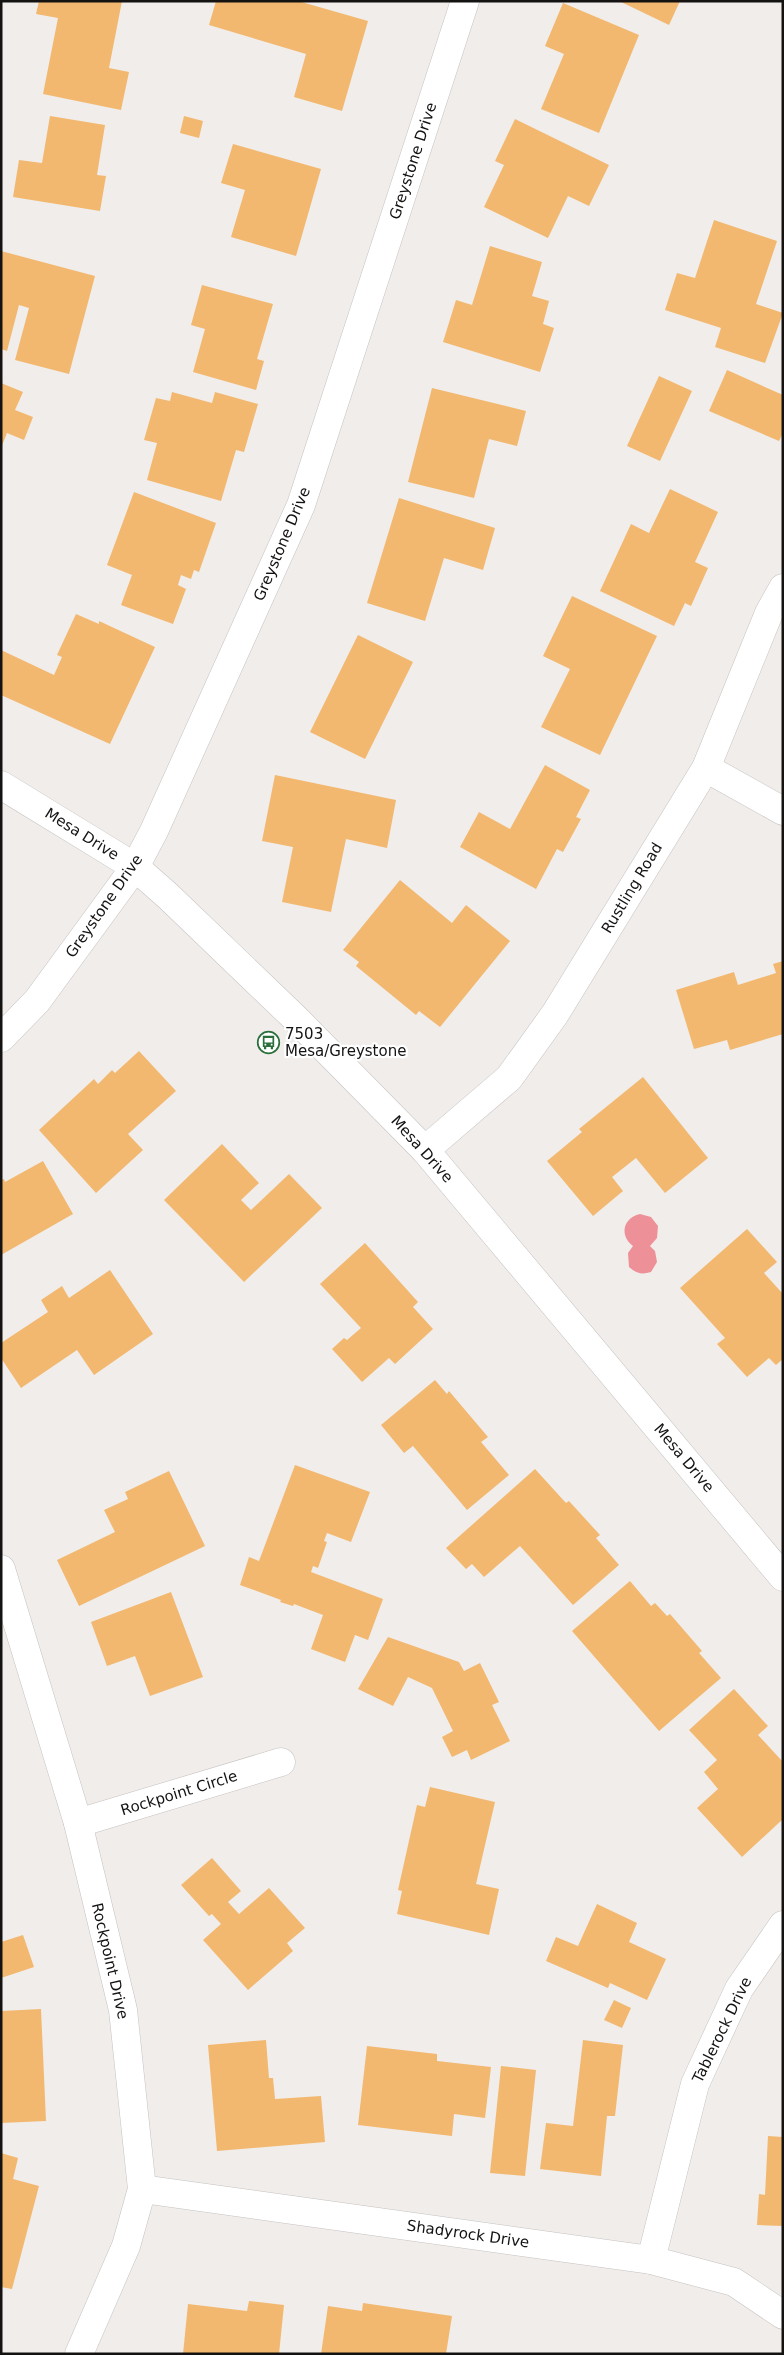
<svg xmlns="http://www.w3.org/2000/svg" width="784" height="2355" viewBox="0 0 784 2355" font-family="'DejaVu Sans',sans-serif">
  <style>
    .water { fill: #ed9098 }
    .building { fill: #f2b86f }
    .lines { fill: none; stroke-linecap: round; stroke-linejoin: round }
    .minor-casing { stroke: #c6c2c0; stroke-width: 29 }
    .minor { stroke: #fff; stroke-width: 28 }
    .labels { text-anchor: middle; dominant-baseline: central; stroke-width: 4.5; stroke-linejoin: round; paint-order: stroke }
    .street-label { font-size: 15px; fill: #151312; stroke: #fff }
    .poi-label { font-size: 15px; fill: #151312; stroke: #fff; text-anchor: start }
  </style>
  <rect width="100%" height="100%" fill="#f1edeb"/>
  <path class="water" d="M640,1214L651,1217L658,1226L657,1238L650,1246L655,1251L657,1262L651,1272C641,1275 636,1273 629,1267L628,1253L633,1246C619,1235 623,1218 640,1214Z"/>
  <g class="building">
    <path d="M39,1H122L109,68L129,72L121,110L43,94L58,18L36,14Z"/>
    <path d="M216,1H298L368,21L342,111L294,97L306,54L209,25Z"/>
    <path d="M619,1H680L669,25Z"/>
    <path d="M563,3L639,35L599,133L541,109L564,54L545,46Z"/>
    <path d="M50,116L105,125L97,175L106,176L100,211L13,197L19,160L42,163Z"/>
    <path d="M184,116L203,121L199,138L180,133Z"/>
    <path d="M515,119L609,165L589,206L568,196L548,238L484,207L504,165L495,161Z"/>
    <path d="M233,144L321,169L296,256L231,237L245,190L221,183Z"/>
    <path d="M714,220L777,241L756,304L783,313L765,363L715,347L721,328L665,310L677,273L695,278Z"/>
    <path d="M490,246L542,262L532,296L549,301L543,324L554,328L540,372L443,342L456,300L472,305Z"/>
    <path d="M1,251L95,276L69,374L15,360L29,308L19,305L7,351L1,349Z"/>
    <path d="M202,285L273,304L257,359L264,361L256,390L193,372L205,329L191,325Z"/>
    <path d="M727,370L783,395V433L779,441L709,411Z"/>
    <path d="M659,376L692,391L660,461L627,446Z"/>
    <path d="M1,383L23,392L15,410L33,417L24,440L7,433L1,448Z"/>
    <path d="M432,388L526,411L517,446L489,439L474,498L408,482Z"/>
    <path d="M172,392L212,403L215,392L258,404L244,452L236,450L221,501L147,480L157,443L144,440L156,398L170,401Z"/>
    <path d="M670,489L718,512L695,562L708,568L691,606L685,603L674,626L600,591L631,524L649,533Z"/>
    <path d="M134,492L216,523L199,572L194,570L191,579L181,575L178,585L186,589L173,624L121,605L132,575L107,565Z"/>
    <path d="M399,498L495,528L483,570L444,558L425,621L367,603Z"/>
    <path d="M572,596L657,636L600,755L541,727L570,669L543,656Z"/>
    <path d="M76,614L99,624V621L155,647L110,744L1,695V650L54,675L62,657L57,655Z"/>
    <path d="M358,635L413,662L365,759L310,732Z"/>
    <path d="M545,765L590,790L576,817L581,819L563,852L557,849L536,889L460,847L479,812L510,829Z"/>
    <path d="M275,775L396,800L387,848L346,839L331,912L282,902L293,847L262,841Z"/>
    <path d="M400,880L452,923L466,905L510,941L440,1027L419,1011L416,1015L356,966L359,962L343,950Z"/>
    <path d="M783,961V1034L730,1050L727,1040L694,1049L676,990L734,972L738,985L776,973L773,964Z"/>
    <path d="M139,1051L176,1091L128,1134L143,1150L96,1193L39,1130L94,1079L98,1084L112,1070L115,1073Z"/>
    <path d="M643,1077L708,1158L665,1193L636,1158L612,1177L623,1191L593,1216L547,1161L582,1132L579,1129Z"/>
    <path d="M222,1144L259,1183L241,1200L251,1210L289,1174L322,1208L244,1282L164,1200Z"/>
    <path d="M43,1161L73,1214L1,1255V1180L4,1179L5,1182Z"/>
    <path d="M747,1229L777,1262L764,1273L783,1294V1359L776,1365L769,1358L747,1377L717,1344L725,1338L680,1288Z"/>
    <path d="M365,1243L418,1302L413,1307L433,1329L395,1364L389,1358L362,1382L332,1349L344,1338L347,1340L361,1328L320,1284Z"/>
    <path d="M110,1270L153,1334L94,1375L77,1350L21,1388L1,1358V1343L48,1312L41,1300L62,1286L69,1298Z"/>
    <path d="M435,1380L447,1394L449,1391L488,1437L481,1442L509,1475L467,1510L413,1446L404,1453L381,1425Z"/>
    <path d="M295,1465L370,1492L351,1542L327,1533L324,1541L327,1542L318,1568L313,1566L311,1572L383,1599L368,1640L355,1635L345,1662L311,1649L323,1615L294,1604L293,1606L280,1602L281,1600L240,1585L249,1557L259,1561Z"/>
    <path d="M535,1469L566,1503L569,1501L600,1535L596,1538L619,1565L573,1605L520,1546L484,1577L472,1564L466,1569L446,1548Z"/>
    <path d="M169,1471L205,1546L79,1606L57,1560L115,1532L104,1510L128,1499L125,1492Z"/>
    <path d="M630,1581L651,1606L655,1603L667,1616L670,1614L702,1651L699,1653L721,1678L659,1731L572,1631Z"/>
    <path d="M171,1592L203,1677L150,1696L135,1656L107,1666L91,1622Z"/>
    <path d="M388,1637L459,1662L464,1671L480,1663L499,1702L492,1705L510,1741L471,1760L467,1750L452,1757L442,1737L453,1731L432,1688L408,1677L393,1706L358,1689Z"/>
    <path d="M734,1689L768,1726L758,1735L783,1762V1819L742,1857L697,1808L718,1789L704,1772L717,1760L689,1730Z"/>
    <path d="M430,1787L495,1802L476,1884L499,1889L489,1935L397,1914L402,1891L398,1890L417,1805L425,1807Z"/>
    <path d="M212,1858L241,1891L228,1902L239,1914L269,1888L305,1928L287,1943L293,1951L248,1990L203,1940L221,1924L212,1914L209,1916L181,1885Z"/>
    <path d="M597,1904L637,1923L629,1942L666,1959L647,2000L610,1983L608,1988L546,1961L556,1937L578,1946Z"/>
    <path d="M23,1935L34,1967L1,1978V1942Z"/>
    <path d="M614,2000L631,2008L622,2028L604,2020Z"/>
    <path d="M41,2009L46,2121L1,2123V2011Z"/>
    <path d="M266,2040L269,2078H273L275,2099L321,2096L325,2142L217,2151L208,2045Z"/>
    <path d="M583,2040L623,2045L615,2116H607L601,2176L540,2169L546,2123L573,2126Z"/>
    <path d="M367,2046L437,2054V2061L491,2067L485,2118L454,2114L452,2136L358,2125Z"/>
    <path d="M501,2066L536,2070L525,2176L490,2173Z"/>
    <path d="M768,2136L783,2137V2226L757,2225L759,2194L765,2195Z"/>
    <path d="M1,2153L18,2158L13,2179L39,2186L12,2289L1,2287Z"/>
    <path d="M249,2301L284,2305L279,2354H183L188,2304L247,2311Z"/>
    <path d="M363,2303L452,2316L446,2354H321L328,2306L362,2311Z"/>
  </g>
  <g class="lines">
    <defs>
      <g id="minor">
        <path d="M706,768L783,811"/>
        <path d="M1,785L135,867L168,896L295,1018L425,1150L783,1577"/>
        <path d="M1,1038L37,1001L100,915L135,867L154,831L301,505L465,1"/>
        <path d="M425,1150L509,1078L555,1014L706,768L769,613L783,588"/>
        <path d="M1,1569L78,1823L123,2010L142,2189L126,2246L79,2354"/>
        <path d="M78,1823L281,1762"/>
        <path d="M142,2189L651,2260L734,2282L783,2315"/>
        <path d="M651,2260L695,2084L739,1989L783,1925"/>
      </g>
    </defs>
    <use href="#minor" class="minor-casing"/>
    <use href="#minor" class="minor"/>
  </g>
  <defs>
    <symbol id="bus-ring" viewBox="-11 -11 22 22"><circle r="9.5" fill="#fff" stroke="#2b6f3b" stroke-width="1.5"/><path d="M-5-6H5V4H4V6H2V4H-2V6H-4V4H-5ZM-3.5-4V0h7V-4ZM-3.5 1.2v1.5H-2V1.2ZM2 1.2v1.5H3.5V1.2Z" fill="#2b6f3b"/></symbol>
  </defs>
  <g fill-rule="evenodd">
    <use href="#bus-ring" x="256" y="1030" width="25" height="25"/>
  </g>
  <g class="labels">
    <g class="street-label">
      <text transform="translate(413 161) rotate(-72)">Greystone Drive</text>
      <text transform="translate(282 544) rotate(-67)">Greystone Drive</text>
      <text transform="translate(82 834) rotate(32)">Mesa Drive</text>
      <text transform="translate(632 888) rotate(-59)">Rustling Road</text>
      <text transform="translate(104 906) rotate(-55)">Greystone Drive</text>
      <text transform="translate(422 1149) rotate(48)">Mesa Drive</text>
      <text transform="translate(684 1458) rotate(50)">Mesa Drive</text>
      <text transform="translate(179 1793) rotate(-17)">Rockpoint Circle</text>
      <text transform="translate(110 1961) rotate(77)">Rockpoint Drive</text>
      <text transform="translate(722 2030) rotate(-64)">Tablerock Drive</text>
      <text transform="translate(468 2234) rotate(8)">Shadyrock Drive</text>
    </g>
    <g class="poi-label">
      <text x="285" y="1034">7503<tspan x="285" dy="17">Mesa/Greystone</tspan></text>
    </g>
  </g>
  <rect width="784" height="2355" fill="none" stroke="#151312" stroke-width="5"/>
</svg>
